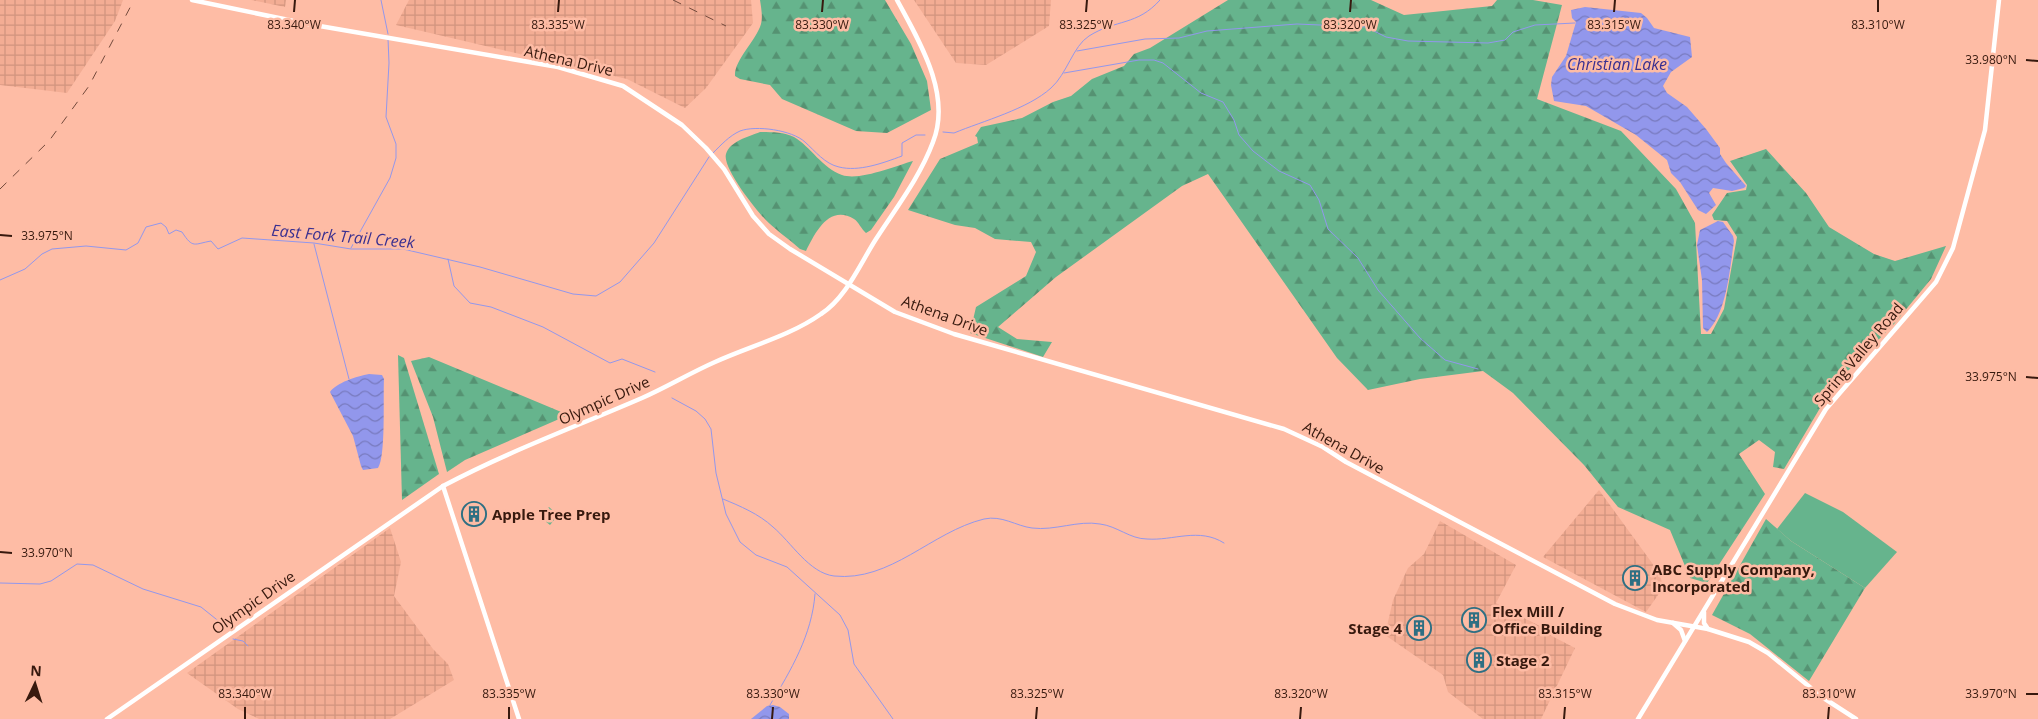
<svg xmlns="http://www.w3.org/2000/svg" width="2038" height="719" viewBox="0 0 2038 719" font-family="'Open Sans',sans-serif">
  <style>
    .industrial { fill: url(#industrial-grid) }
    .green { fill: #66b48d }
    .forest { fill: url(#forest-firs) }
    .cemetery { fill: url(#cemetery-stones) }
    .water { fill: url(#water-waves) }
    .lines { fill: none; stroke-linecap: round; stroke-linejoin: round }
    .stream { stroke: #9297ec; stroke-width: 1 }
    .minor { stroke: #fff; stroke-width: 4.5 }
    .rail { stroke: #734a3c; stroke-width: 1; stroke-dasharray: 9 9; stroke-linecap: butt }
    .ticks { fill: none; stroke: #37190e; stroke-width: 2 }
    .labels { text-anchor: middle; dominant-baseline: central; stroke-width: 5; stroke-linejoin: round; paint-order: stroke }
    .street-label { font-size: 15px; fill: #37190e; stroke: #febca5 }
    .poi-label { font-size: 15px; font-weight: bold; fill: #37190e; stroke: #febca5; text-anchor: start }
    .water-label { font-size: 16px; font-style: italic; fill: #382f90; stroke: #febca5 }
    .ticks-label { font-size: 12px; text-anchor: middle; fill: #37190e; stroke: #febca5; stroke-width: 5; stroke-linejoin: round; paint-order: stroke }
  </style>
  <defs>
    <pattern id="industrial-grid" width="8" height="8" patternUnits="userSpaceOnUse" patternTransform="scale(1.25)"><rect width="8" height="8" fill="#f3ad94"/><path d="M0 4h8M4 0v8" fill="none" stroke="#d1947e"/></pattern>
    <pattern id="forest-firs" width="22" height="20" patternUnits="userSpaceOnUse" patternTransform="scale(1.25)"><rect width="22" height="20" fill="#66b48d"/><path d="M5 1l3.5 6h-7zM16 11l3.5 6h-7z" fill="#559272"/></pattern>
    <pattern id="cemetery-stones" width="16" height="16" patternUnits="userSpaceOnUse" patternTransform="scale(1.25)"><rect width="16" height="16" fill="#66b48d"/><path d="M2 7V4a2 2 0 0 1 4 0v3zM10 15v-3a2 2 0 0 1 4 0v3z" fill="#559272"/></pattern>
    <pattern id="water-waves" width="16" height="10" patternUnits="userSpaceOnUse" patternTransform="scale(1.25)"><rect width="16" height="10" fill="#9297ec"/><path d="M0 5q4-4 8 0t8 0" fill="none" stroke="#787abe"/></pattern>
  </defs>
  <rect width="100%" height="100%" fill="#febca5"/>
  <g class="industrial">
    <path d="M0,0H123L115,21L67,93L0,85Z"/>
    <path d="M251,0H286L285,7Z"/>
    <path d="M409,0H751L753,23L706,88L685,108L627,79L396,25Z"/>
    <path d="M914,0H1051L1049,26L986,65L956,63Z"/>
    <path d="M1599,490L1660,574L1663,588L1646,612L1543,557Z"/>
    <path d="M1440,521L1516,565L1496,603L1549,631L1548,634L1575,648L1541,719H1483L1448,692L1443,675L1385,635L1393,600L1408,568L1424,554Z"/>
    <path d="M390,528L401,562L394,596L433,649L448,664L454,680L390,719H259L238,709L187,673Z"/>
  </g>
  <path class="green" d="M1805,493L1843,512L1897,552L1865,588L1791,541L1777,529Z"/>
  <g class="forest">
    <path d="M760,0H885L911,44L927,81L931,110L887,133L856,131L782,99L770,85L740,79L735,76C734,60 756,41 761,24C763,17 761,7 760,0Z"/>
    <path d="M1228,0H1371L1404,15L1492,6L1497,0H1533L1562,5L1537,99L1621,131L1676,189L1695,223L1701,334H1711L1724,309L1737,237L1727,221L1714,220L1712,215L1727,193L1746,190L1747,185L1730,161L1766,149L1806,193L1829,227L1874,254L1895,261L1946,246L1931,279L1894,324L1833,386L1784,469L1773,467L1775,452L1759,440L1739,454L1765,494L1707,583L1690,578L1670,530L1618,507L1584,465L1513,393L1483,371L1420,379L1368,390L1337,358L1208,174L1182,186L1056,277L998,327L1017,339L1052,342L1043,357L970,333L976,307L1026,276L1036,252L1031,242L995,239L975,228L955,225L908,210L940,159L978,143L977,137L975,136L981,127L1022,118L1053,102L1071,96L1092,79L1124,66L1134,54L1150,48Z"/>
    <path d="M760,132C771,132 784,132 794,137C811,147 822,168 842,175C860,181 895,166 913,161L894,197L871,230L866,233C861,229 859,222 854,219C829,204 815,233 806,251L800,249C789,239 773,228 765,219C755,209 722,167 726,154C730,141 748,137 760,132Z"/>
    <path d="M398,355L404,358L439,474L402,500Z"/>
    <path d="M429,357L566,414V416L465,460L447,472L433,417L411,361Z"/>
    <path d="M1766,519L1791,541L1865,588L1809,681L1750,634L1712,615Z"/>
  </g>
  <path class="cemetery" d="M549,507L558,515L550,525L540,517Z"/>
  <g class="water">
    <path d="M1585,7L1641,13L1647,18L1654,28L1690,37L1692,57L1671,72L1663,86L1667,93L1687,107L1706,129L1720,148V154L1726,163L1746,186L1744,188L1732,191L1713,188L1709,193L1716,205L1706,214L1698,210L1680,182L1671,173L1667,160L1636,135L1586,106L1554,101L1551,85L1552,77L1566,56L1576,22L1572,18L1571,10Z"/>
    <path d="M1718,221L1723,222L1733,236L1734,241C1730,267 1727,313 1707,332L1703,328L1702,280L1697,245L1700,230Z"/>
    <path d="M369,374L382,375L384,379C383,395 386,457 378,468L363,470L361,466L353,436L330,392C336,383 357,376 369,374Z"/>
    <path d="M773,705L780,707L789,714V719H751L767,706Z"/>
  </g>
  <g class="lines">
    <g class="stream">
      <path d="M381,0L388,34"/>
      <path d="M1077,51L1145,39L1179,38L1207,31L1297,24L1366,27L1386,37L1408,41L1488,43L1505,40L1513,32L1535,25L1575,23"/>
      <path d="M1064,73L1139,60H1154L1163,63L1201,93L1223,102L1234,120L1239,135L1253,151L1279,171L1310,185L1319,200L1328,229L1358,258L1378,290L1420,338L1445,360L1478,369"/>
      <path d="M943,132L954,133C983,121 1028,109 1051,88C1067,74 1073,46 1089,36C1116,19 1137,26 1160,0"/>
      <path d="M713,153C721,145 729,136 740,131C756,125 792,130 805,142C815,151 825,164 839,167C859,172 883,163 902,156V143L916,135H925"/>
      <path d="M314,244L349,379"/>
      <path d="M351,248L390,178L396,158V144L386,117L389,63L388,38"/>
      <path d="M448,259L454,286L470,303L491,307L543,327L610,363L622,359L655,372"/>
      <path d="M0,280L25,269L42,254L52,249L86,246L126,250L138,243L146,227L161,223L166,227L169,234L176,230L182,232C193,249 194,244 211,241L218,249L242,238L314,243L351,249H403L480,267L573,294L596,296L620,282L654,243L709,157"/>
      <path d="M672,398L696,411L705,419L711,429L716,473L726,514L740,542L756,555L787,567L840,615L848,630L854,664L893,719"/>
      <path d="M723,499C740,506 759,514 773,527C791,542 809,573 834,576C891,582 931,532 984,519C1002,515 1016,526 1032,528C1055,531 1078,520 1100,524C1117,526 1130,539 1147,539C1173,541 1199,527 1224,543"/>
      <path d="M0,583L40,584L51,581L77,564L93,565L143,589L201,607L226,627"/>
      <path d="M233,639L243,641L248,646"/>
      <path d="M770,705C791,670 812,635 815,594"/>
    </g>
    <g class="minor">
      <path d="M192,0L308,24L558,67L623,86L682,125L706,148L724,169L753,216L769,234L790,249L895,312L954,334L1284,429L1323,447L1346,462L1615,604L1657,620L1708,629L1749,642L1768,653L1822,697L1856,719"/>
      <path d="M443,486L519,719"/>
      <path d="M1704,612V623L1708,629"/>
      <path d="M1673,623L1681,630L1685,641"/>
      <path d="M107,719L443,486C507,452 575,427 642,398C667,387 690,373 715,362C750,346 790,336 821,314C846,298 860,264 876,239C896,208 920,177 933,142C952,94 919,41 897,0"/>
      <path d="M1638,719L1826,409L1936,282L1953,248L1985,130L1999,0"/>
    </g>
    <g class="rail">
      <path d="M673,0L726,26"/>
      <path d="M0,189L49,141L89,86L134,0"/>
    </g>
  </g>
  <path class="ticks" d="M294,12L295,0M558,12L559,0M822,12L823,0M1086,12L1087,0M1350,12L1351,0M1614,12L1615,0M1878,12V0M2026,60L2038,61M0,235L12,236M2026,377L2038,378M0,552L12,553M2026,694H2038M245,719V707M509,719V707M772,719L773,707M1036,719L1037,707M1300,719L1301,707M1564,719L1565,707M1828,719L1829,707"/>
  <defs>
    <symbol id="building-ring" viewBox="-11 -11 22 22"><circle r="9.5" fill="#febca5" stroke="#2e6f83" stroke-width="1.5"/><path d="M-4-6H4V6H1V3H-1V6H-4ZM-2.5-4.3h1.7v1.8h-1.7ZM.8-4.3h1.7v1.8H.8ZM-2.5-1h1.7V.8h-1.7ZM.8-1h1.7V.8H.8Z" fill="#2e6f83"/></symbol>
  </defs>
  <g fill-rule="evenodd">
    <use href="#building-ring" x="460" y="500" width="28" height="28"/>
    <use href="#building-ring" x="1621" y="564" width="28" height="28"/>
    <use href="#building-ring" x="1460" y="606" width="28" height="28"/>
    <use href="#building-ring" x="1405" y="614" width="28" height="28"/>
    <use href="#building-ring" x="1465" y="646" width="28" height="28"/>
  </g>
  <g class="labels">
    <g class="street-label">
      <text transform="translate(569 60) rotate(13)">Athena Drive</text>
      <text transform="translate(945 315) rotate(20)">Athena Drive</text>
      <text transform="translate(1858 354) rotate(-50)">Spring Valley Road</text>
      <text transform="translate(604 400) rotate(-24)">Olympic Drive</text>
      <text transform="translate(1344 447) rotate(29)">Athena Drive</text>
      <text transform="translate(253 602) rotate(-35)">Olympic Drive</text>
    </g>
    <g class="poi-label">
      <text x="492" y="514">Apple Tree Prep</text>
      <text x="1652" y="569">ABC Supply Company,<tspan x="1652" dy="17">Incorporated</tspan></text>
      <text x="1492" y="611">Flex Mill /<tspan x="1492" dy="17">Office Building</tspan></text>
      <text x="1402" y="628" text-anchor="end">Stage 4</text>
      <text x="1496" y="660">Stage 2</text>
    </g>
    <g class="water-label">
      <text x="1617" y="64">Christian Lake</text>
      <text transform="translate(343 236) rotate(5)">East Fork Trail Creek</text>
    </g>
  </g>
  <g class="ticks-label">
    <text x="294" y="29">83.340°W</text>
    <text x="558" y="29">83.335°W</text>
    <text x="822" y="29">83.330°W</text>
    <text x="1086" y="29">83.325°W</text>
    <text x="1350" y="29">83.320°W</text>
    <text x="1614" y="29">83.315°W</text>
    <text x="1878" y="29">83.310°W</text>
    <text x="1991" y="64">33.980°N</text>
    <text x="47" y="240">33.975°N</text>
    <text x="1991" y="381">33.975°N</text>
    <text x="47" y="557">33.970°N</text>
    <text x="1991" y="698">33.970°N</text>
    <text x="245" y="698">83.340°W</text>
    <text x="509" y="698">83.335°W</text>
    <text x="773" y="698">83.330°W</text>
    <text x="1037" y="698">83.325°W</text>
    <text x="1301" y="698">83.320°W</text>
    <text x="1565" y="698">83.315°W</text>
    <text x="1829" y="698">83.310°W</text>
  </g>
  <g transform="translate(35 684) rotate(4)" stroke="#febca5" stroke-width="4" paint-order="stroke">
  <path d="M0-4L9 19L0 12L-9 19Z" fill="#37190e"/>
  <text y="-8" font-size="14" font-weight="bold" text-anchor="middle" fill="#37190e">N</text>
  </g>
</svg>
